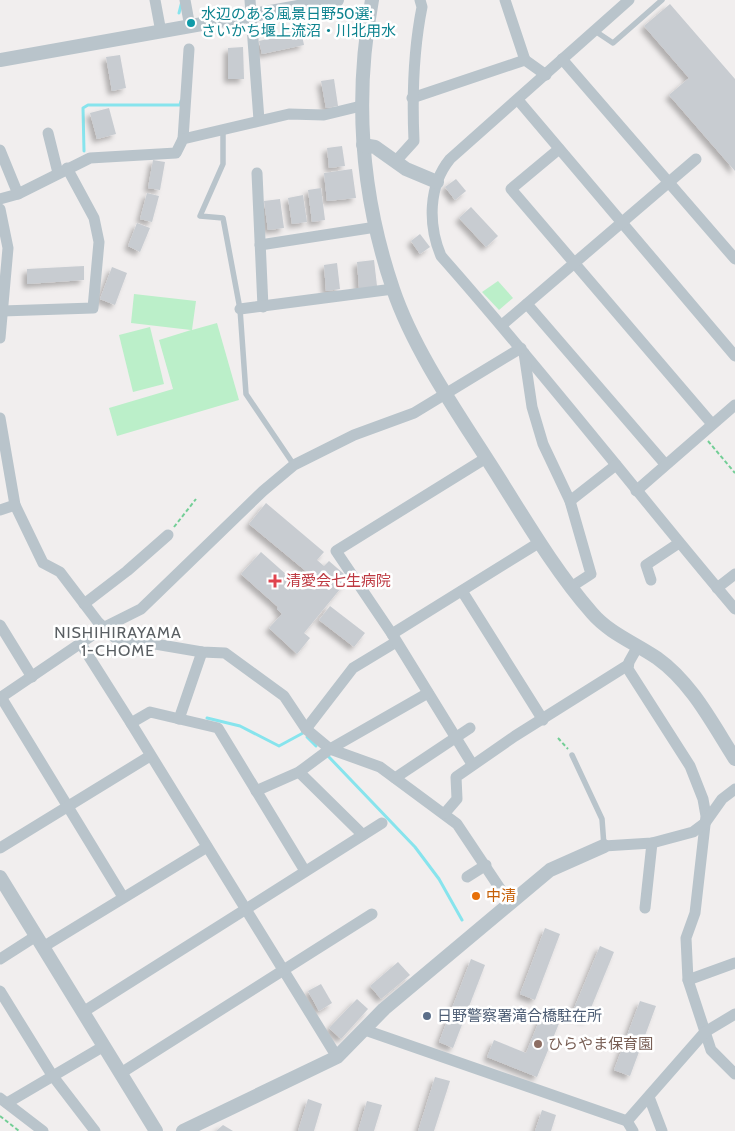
<svg xmlns="http://www.w3.org/2000/svg" width="735" height="1131" viewBox="0 0 735 1131" font-family="Cabin,'Noto Sans JP',sans-serif">
  <style>
    .green { fill: #bbefc9 }
    .lines { fill: none; stroke-linecap: round; stroke-linejoin: round }
    .stream { stroke: #87e4ed; stroke-width: 3 }
    .building { fill: #c8ccd1; filter: url(#shadow) }
    .path { stroke: #73ce96; stroke-width: 2; stroke-dasharray: 4 2.5; stroke-linecap: butt }
    .service { stroke: #b9c4cb; stroke-width: 5.5 }
    .minor { stroke: #b9c4cb; stroke-width: 11 }
    .tertiary { stroke: #b9c4cb; stroke-width: 14 }
    .culture-dot { fill: #0f9aa8; stroke: #fff; stroke-width: 2 }
    .health-dot { fill: #e0444e; stroke: #fff; stroke-width: 2 }
    .food-dot { fill: #e8710a; stroke: #fff; stroke-width: 2 }
    .service-dot { fill: #5c6f8a; stroke: #fff; stroke-width: 2 }
    .education-dot { fill: #8d6e63; stroke: #fff; stroke-width: 2 }
    .labels { text-anchor: middle; dominant-baseline: central; stroke-width: 5; stroke-linejoin: round; paint-order: stroke }
    .culture-label { font-size: 15px; fill: #0d838f; stroke: #fff; text-anchor: start }
    .health-label { font-size: 15px; fill: #be3a42; stroke: #fff; text-anchor: start }
    .food-label { font-size: 15px; fill: #c56008; stroke: #fff; text-anchor: start }
    .service-label { font-size: 15px; fill: #4e5e75; stroke: #fff; text-anchor: start }
    .education-label { font-size: 15px; fill: #785e54; stroke: #fff; text-anchor: start }
    .neighbourhood-label { font-size: 16px; letter-spacing: 1px; fill: #5a5f63; stroke: #fff }
  </style>
  <defs>
    <filter id="shadow"><feDropShadow dx="-4" dy="4" stdDeviation="2.5" flood-color="#0004"/></filter>
  </defs>
  <rect width="100%" height="100%" fill="#f1eeee"/>
  <g class="green">
    <path d="M498,281L513,298L499,310L482,292Z"/>
    <path d="M134,294L196,301L192,330L217,323L239,400L117,436L109,408L173,389L159,340L191,330L131,323Z"/>
    <path d="M150,327L164,384L133,392L119,335Z"/>
  </g>
  <g class="lines">
    <g class="stream">
      <path d="M179,13L182,1"/>
      <path d="M84,151L83,108L88,105H180L181,101"/>
      <path d="M207,718L240,726L279,746L303,733"/>
      <path d="M307,737L316,746"/>
      <path d="M328,756L415,847L439,879L462,920"/>
    </g>
  </g>
  <g class="building">
    <path d="M670,4L735,79V171L669,95L689,78L644,26Z"/>
    <path d="M301,31L304,45L262,54L259,41Z"/>
    <path d="M243,47L244,79H228V48Z"/>
    <path d="M120,55L126,88L112,91L106,57Z"/>
    <path d="M334,79L338,106L326,108L321,81Z"/>
    <path d="M109,108L116,134L97,139L90,113Z"/>
    <path d="M342,146L345,166L329,168L327,148Z"/>
    <path d="M153,160L165,162L160,190L148,188Z"/>
    <path d="M352,169L356,198L327,201L324,173Z"/>
    <path d="M456,179L466,191L455,200L445,187Z"/>
    <path d="M321,188L325,220L312,222L308,190Z"/>
    <path d="M147,193L159,196L152,222L140,219Z"/>
    <path d="M303,195L307,222L292,224L288,198Z"/>
    <path d="M280,199L284,228L268,230L264,201Z"/>
    <path d="M471,207L498,236L486,247L459,218Z"/>
    <path d="M137,223L150,228L140,252L128,246Z"/>
    <path d="M420,234L430,247L420,254L411,241Z"/>
    <path d="M374,260L377,286L359,288L357,262Z"/>
    <path d="M337,263L340,289L326,291L324,265Z"/>
    <path d="M84,266V280L27,284V269Z"/>
    <path d="M112,267L127,273L115,305L100,299Z"/>
    <path d="M266,503L324,552L317,560L324,566L329,561L344,574L340,579L345,583L304,633L310,638L297,654L269,628L282,614L277,609L278,607L241,574L261,552L297,584L307,572L249,524Z"/>
    <path d="M330,606L365,633L354,647L319,620Z"/>
    <path d="M545,928L560,934L535,1000L520,994Z"/>
    <path d="M600,946L614,952L586,1020L572,1013Z"/>
    <path d="M471,959L485,965L453,1048L439,1042Z"/>
    <path d="M398,962L410,975L381,999L370,986Z"/>
    <path d="M321,984L332,1003L319,1011L308,991Z"/>
    <path d="M357,999L368,1009L341,1039L329,1028Z"/>
    <path d="M640,1001L656,1006L630,1076L614,1070Z"/>
    <path d="M542,1014L560,1021L537,1077L487,1057L494,1040L526,1053Z"/>
    <path d="M435,1077L450,1081L434,1131H418Z"/>
    <path d="M308,1099L322,1104L314,1131H298Z"/>
    <path d="M367,1101L382,1105L374,1131H358Z"/>
    <path d="M542,1110L556,1115L551,1131H535Z"/>
    <path d="M223,1125L233,1131H216Z"/>
  </g>
  <g class="lines">
    <g class="path">
      <path d="M708,441L735,473"/>
      <path d="M174,527L196,499"/>
      <path d="M558,738L568,749"/>
      <path d="M0,1116L19,1131"/>
    </g>
    <g class="service">
      <path d="M595,31L613,43L662,0"/>
      <path d="M223,129V164L200,216L223,218L240,309L246,394L294,465"/>
      <path d="M572,755L602,819L604,846"/>
    </g>
    <g class="minor">
      <path d="M155,0L161,32"/>
      <path d="M185,0L190,27"/>
      <path d="M250,0L259,120"/>
      <path d="M505,0L525,60"/>
      <path d="M629,0L450,159C428,186 428,225 441,256C543,371 636,492 735,609"/>
      <path d="M562,59L735,259"/>
      <path d="M412,98L525,60L546,75"/>
      <path d="M518,100L735,356"/>
      <path d="M48,133L58,173"/>
      <path d="M183,139L189,49"/>
      <path d="M559,149L511,189L712,424"/>
      <path d="M0,150L18,194"/>
      <path d="M395,162L414,141C412,96 413,52 422,7L420,0"/>
      <path d="M257,173L263,307"/>
      <path d="M0,199L18,194L90,158L176,153L183,139L289,114L324,115L361,106"/>
      <path d="M0,209L8,248L0,338"/>
      <path d="M260,245L376,227"/>
      <path d="M527,304L665,464"/>
      <path d="M240,309L393,289"/>
      <path d="M2,311L93,308L99,242L94,218L67,168"/>
      <path d="M502,325L696,159"/>
      <path d="M524,353L532,407L543,444L570,501L591,574L571,587"/>
      <path d="M0,418L15,505L43,563L60,572L98,622L114,637L202,652L225,653L284,696L306,729L330,749L380,767L457,824L509,902"/>
      <path d="M636,491L735,405"/>
      <path d="M570,501L616,465"/>
      <path d="M0,510L15,505"/>
      <path d="M651,580L646,565L679,543"/>
      <path d="M717,588L735,574"/>
      <path d="M462,591L543,720"/>
      <path d="M84,604L127,571L168,535"/>
      <path d="M0,625L32,677"/>
      <path d="M392,634L540,542"/>
      <path d="M81,644L131,723L150,712L218,728L305,871"/>
      <path d="M638,646L629,662L628,669L690,766L703,799L706,816L695,913L686,938L688,980L711,1050L735,1074"/>
      <path d="M1,697L123,897"/>
      <path d="M0,698L103,628L141,609L263,491L294,465L354,435L414,413L521,348"/>
      <path d="M179,719L202,652"/>
      <path d="M131,723L337,1057"/>
      <path d="M306,729L353,668L396,642"/>
      <path d="M472,764L392,634L336,551L486,458"/>
      <path d="M299,772L363,835"/>
      <path d="M395,778L470,728"/>
      <path d="M256,791L299,772L330,749L428,693"/>
      <path d="M445,813L457,799L456,777L515,736L628,665"/>
      <path d="M604,846L652,843L693,832L705,823L722,799L735,789"/>
      <path d="M0,848L150,756"/>
      <path d="M467,877L486,865"/>
      <path d="M645,908L652,843"/>
      <path d="M43,947L207,847"/>
      <path d="M0,959L36,936"/>
      <path d="M688,980L735,963"/>
      <path d="M0,991L52,1075L95,1131"/>
      <path d="M83,1012L382,823"/>
      <path d="M365,1030L627,1121L633,1131"/>
      <path d="M121,1073L372,914"/>
      <path d="M649,1097L662,1131"/>
      <path d="M0,1098L43,1131"/>
      <path d="M7,1103L104,1046"/>
      <path d="M627,1121L705,1032L735,1014"/>
    </g>
    <g class="tertiary">
      <path d="M372,0C354,97 361,195 393,289C415,354 462,419 499,478C528,524 556,572 592,613C609,633 635,643 657,658C692,683 712,723 735,759"/>
      <path d="M0,60L337,0"/>
      <path d="M363,145L375,147L406,169L437,182"/>
      <path d="M0,877L156,1131"/>
      <path d="M183,1131L337,1057L384,1009L550,870L604,846"/>
    </g>
  </g>
  <circle class="culture-dot" cx="191" cy="23" r="5"/>
  <path class="health-dot" d="M272.5 573.5h5v5h5v5h-5v5h-5v-5h-5v-5h5z"/>
  <circle class="food-dot" cx="476" cy="896" r="5"/>
  <circle class="service-dot" cx="427" cy="1016" r="5"/>
  <circle class="education-dot" cx="538" cy="1044" r="5"/>
  <g class="labels">
    <g class="culture-label">
      <text x="201" y="14">水辺のある風景日野50選:<tspan x="201" dy="17">さいかち堰上流沼・川北用水</tspan></text>
    </g>
    <g class="health-label">
      <text x="286" y="581">清愛会七生病院</text>
    </g>
    <g class="food-label">
      <text x="486" y="896">中清</text>
    </g>
    <g class="service-label">
      <text x="437" y="1016">日野警察署滝合橋駐在所</text>
    </g>
    <g class="education-label">
      <text x="548" y="1044">ひらやま保育園</text>
    </g>
    <g class="neighbourhood-label">
      <text x="118" y="632">NISHIHIRAYAMA<tspan x="118" dy="18">1-CHOME</tspan></text>
    </g>
  </g>
</svg>
